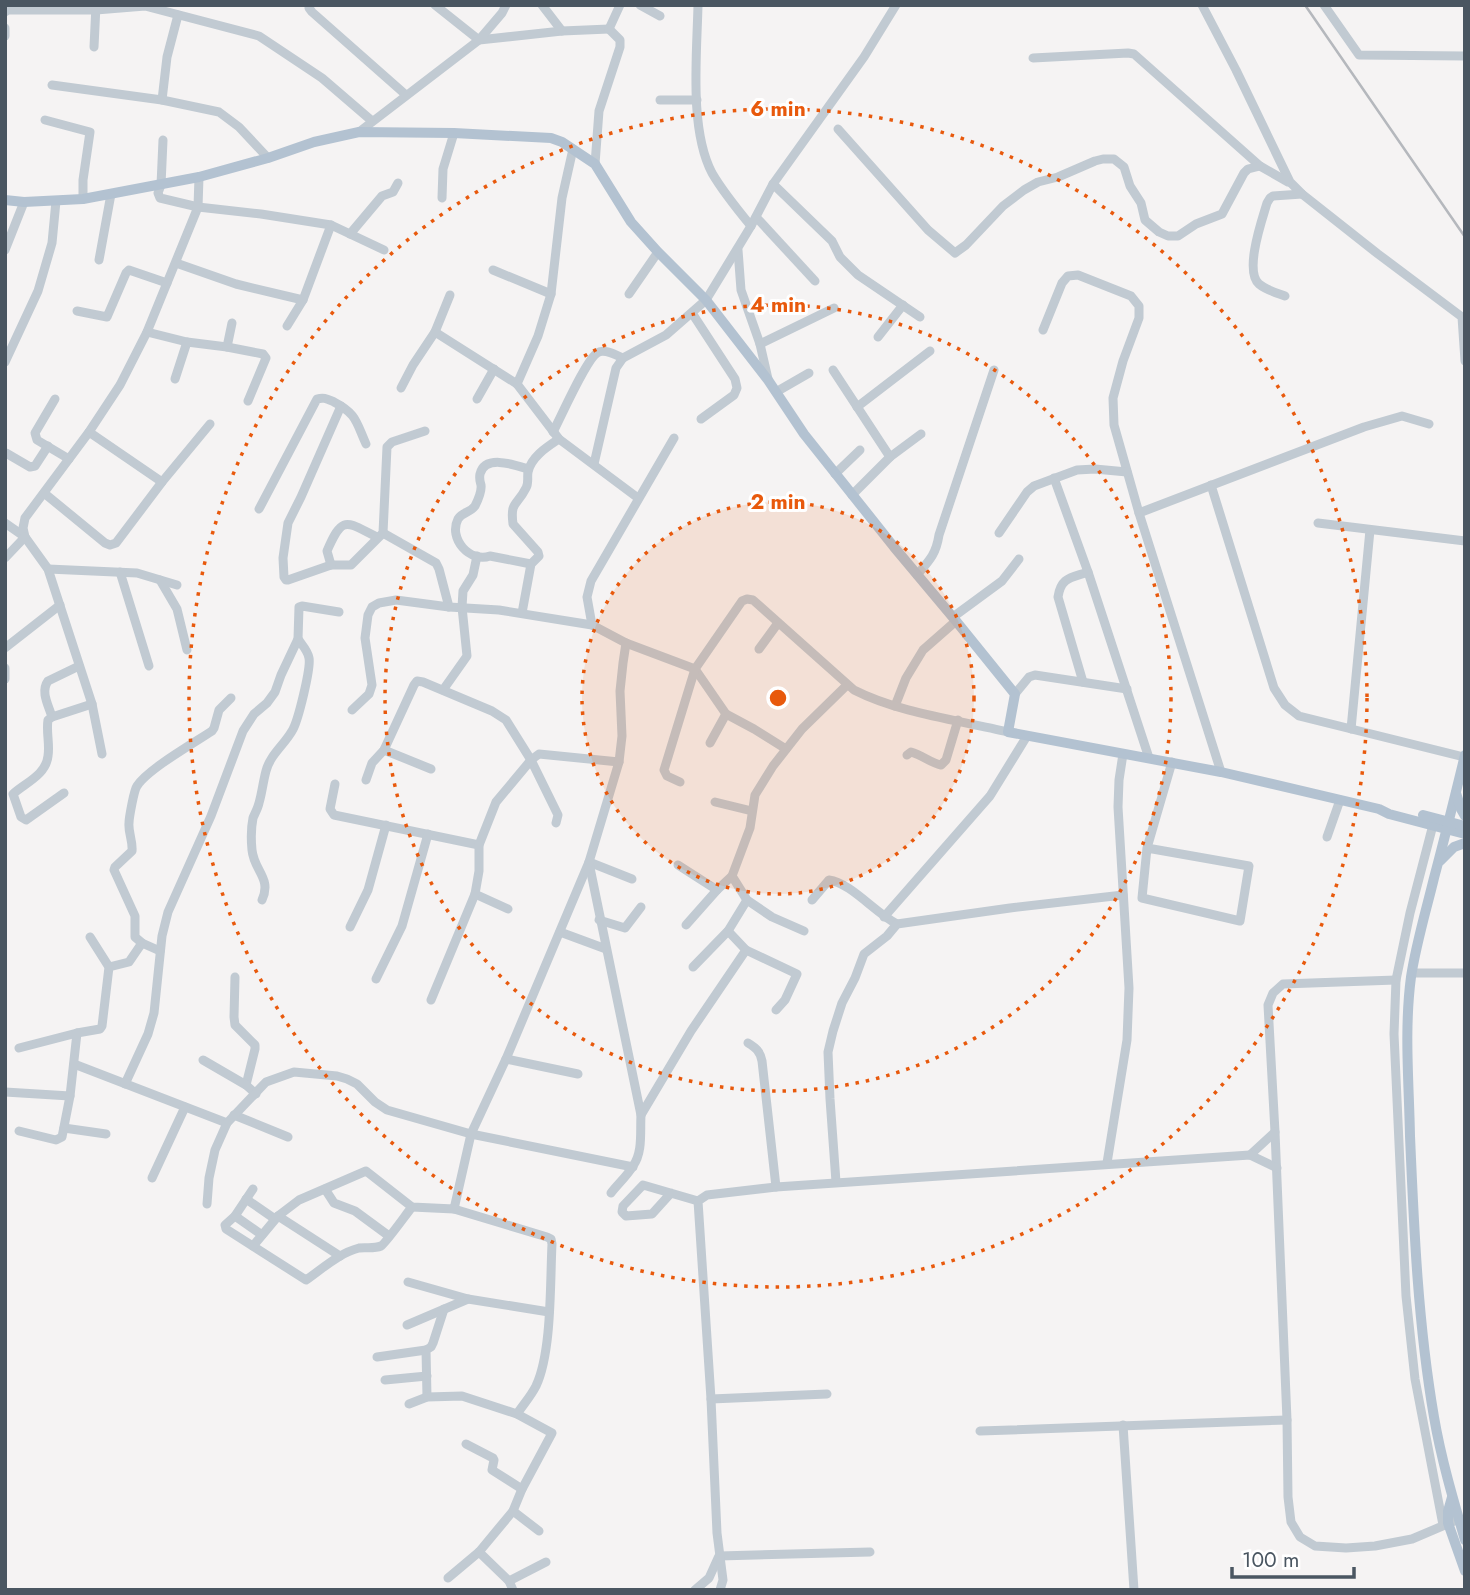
<svg xmlns="http://www.w3.org/2000/svg" width="1470" height="1595" viewBox="0 0 1470 1595" font-family="Jost,sans-serif">
  <style>
    .lines { fill: none; stroke-linecap: round; stroke-linejoin: round }
    .minor { stroke: #c1cad2; stroke-width: 9 }
    .major { stroke: #b3c2d1; stroke-width: 10 }
    .rail { stroke: #b5b8bd; stroke-width: 2.5 }
    .ring { fill: none; stroke: #e8590c; stroke-width: 3.5; stroke-dasharray: 3.5 7 }
    .centre { fill: #e8590c; stroke: #fff; stroke-width: 3.5 }
    .ring-label { font-size: 21px; text-anchor: middle; font-weight: bold; fill: #e8590c; stroke: #fff; stroke-width: 6; stroke-linejoin: round; paint-order: stroke }
  </style>
  <rect width="100%" height="100%" fill="#f5f3f3"/>
  <g class="lines">
    <g class="minor">
      <path d="M310,5L309,8L312,12L406,95"/>
      <path d="M435,5L479,40L562,31L609,29"/>
      <path d="M542,5L562,31"/>
      <path d="M640,5L660,16"/>
      <path d="M698,5C697,54 689,129 712,173C723,192 737,209 751,226"/>
      <path d="M1202,5L1236,70L1290,182L1302,194L1378,254L1462,317L1465,361"/>
      <path d="M1324,5L1359,55L1465,56"/>
      <path d="M5,12L8,10H96L145,6L259,36L322,78L372,121"/>
      <path d="M5,28V36"/>
      <path d="M609,29L620,5"/>
      <path d="M94,47L96,5"/>
      <path d="M1033,58L1128,53L1134,54L1260,166L1288,182"/>
      <path d="M52,85L162,100L219,112L239,127L268,158"/>
      <path d="M162,100L167,57L178,15"/>
      <path d="M660,100H697"/>
      <path d="M45,120L90,132L83,180V199"/>
      <path d="M838,129L928,230L955,253L966,245L1003,206L1024,190L1038,182L1058,177L1095,161L1103,159H1114L1124,167L1130,186L1141,203L1145,220L1159,232L1168,236H1178L1196,224L1222,214L1244,173L1248,169L1260,166"/>
      <path d="M359,132L479,40L502,13L506,5"/>
      <path d="M163,140L161,185L158,193L160,198L198,207L261,214L331,225L384,250"/>
      <path d="M595,164L599,111L620,47V40L609,29"/>
      <path d="M773,184L832,241L840,257L858,275L920,317"/>
      <path d="M442,198L443,169L454,133"/>
      <path d="M756,217L815,281"/>
      <path d="M350,234L382,196L393,192L398,183"/>
      <path d="M5,250L24,202"/>
      <path d="M738,250L741,290L760,344L768,379"/>
      <path d="M99,260L111,194"/>
      <path d="M176,263L236,284L303,300"/>
      <path d="M493,270L551,294"/>
      <path d="M629,294L658,252"/>
      <path d="M1285,296C1277,293 1266,290 1259,284C1244,271 1262,220 1267,203L1270,198L1273,196L1302,194"/>
      <path d="M77,311L107,317L126,273L129,270L167,283"/>
      <path d="M692,313L735,379L737,388L734,395L701,419"/>
      <path d="M287,326L303,300L331,225"/>
      <path d="M1043,330L1062,283L1068,276L1078,275L1131,296L1139,306V318L1123,361L1113,398L1114,425L1139,513L1221,772"/>
      <path d="M147,332L187,342L227,347L263,354L266,358L248,401"/>
      <path d="M435,332L517,384L559,439L638,498"/>
      <path d="M878,337L903,305"/>
      <path d="M760,344L834,308"/>
      <path d="M227,347L232,323"/>
      <path d="M5,362L38,291L52,243L56,201"/>
      <path d="M833,370L890,457"/>
      <path d="M175,379L187,342"/>
      <path d="M517,384L538,336L551,294L562,198L573,149"/>
      <path d="M401,388L413,365L435,332L450,295"/>
      <path d="M776,392L809,373"/>
      <path d="M55,399L35,433L37,440L69,459"/>
      <path d="M477,399L494,369"/>
      <path d="M341,406L301,497L288,523L283,558L284,577L286,580H288L331,565H351L383,533L387,447L392,442L425,431"/>
      <path d="M857,407L930,351"/>
      <path d="M89,432L162,482"/>
      <path d="M553,432C561,417 586,360 597,353C604,348 616,355 623,358"/>
      <path d="M6,453L30,467L35,466L48,446"/>
      <path d="M594,464L616,368L623,358L666,335L706,300L751,226L773,184L864,57L896,5"/>
      <path d="M528,469C515,465 485,454 480,474C479,479 480,481 481,485C482,492 478,500 475,506C470,513 462,512 458,519C448,539 470,563 490,556L531,564"/>
      <path d="M835,474L860,450"/>
      <path d="M1054,478L1088,572L1149,758"/>
      <path d="M1211,485L1274,688L1285,705L1299,716L1464,757"/>
      <path d="M44,493L105,543L110,545L116,543L162,482L210,424"/>
      <path d="M852,495L890,457L921,434"/>
      <path d="M259,509L317,399C324,397 327,399 334,402C357,414 356,422 366,444"/>
      <path d="M1139,513L1364,427L1402,416L1429,424"/>
      <path d="M5,523L25,537L48,569L92,704L102,754"/>
      <path d="M1318,523L1465,541"/>
      <path d="M383,533L436,563L439,569L449,607"/>
      <path d="M999,533L1027,492L1034,486L1077,470L1095,469L1127,472"/>
      <path d="M25,537L23,528L25,518L89,432L120,385L147,332L198,207L199,177"/>
      <path d="M5,558L25,537"/>
      <path d="M331,565L327,551C343,514 346,522 377,537"/>
      <path d="M48,569L137,573L177,585"/>
      <path d="M120,572L149,666"/>
      <path d="M917,575C930,560 936,554 939,535L994,370"/>
      <path d="M160,580L177,609L187,650"/>
      <path d="M522,613L531,564L539,556L538,552L513,524C510,501 517,506 526,488C529,483 527,477 528,472C531,457 547,447 559,439"/>
      <path d="M953,617L1002,581L1019,559"/>
      <path d="M592,625L587,597L591,581L674,438"/>
      <path d="M5,648L60,605"/>
      <path d="M759,649L778,623"/>
      <path d="M5,668V679"/>
      <path d="M1083,682L1058,597C1061,577 1071,578 1088,572"/>
      <path d="M443,690L467,656L462,607L463,591L473,575L477,556"/>
      <path d="M1015,694L1029,677L1035,675L1127,689"/>
      <path d="M895,706L906,678L923,650L956,621"/>
      <path d="M352,710L369,694L372,685L365,638L368,615L372,607L379,603L396,600L449,607L499,610L592,625L626,643L695,669L726,714L754,729L786,749"/>
      <path d="M52,717C49,706 40,692 48,681L79,666"/>
      <path d="M1351,729L1370,530"/>
      <path d="M710,743L726,714"/>
      <path d="M384,750L431,769"/>
      <path d="M907,755L911,752C922,755 931,763 941,765L946,760L958,720"/>
      <path d="M366,780L372,763L384,750L414,685L417,681L423,682L492,711L506,720L531,760L558,815L556,823"/>
      <path d="M680,782L667,776L664,770L695,669L742,601L747,599L753,600L854,690C899,713 958,720 1008,732"/>
      <path d="M335,784L330,809L334,815L479,845"/>
      <path d="M64,793L26,820L21,817L13,794C25,783 46,775 48,756C50,744 46,732 48,720L52,717L92,704"/>
      <path d="M715,802L752,811"/>
      <path d="M1434,821L1410,913L1396,980L1394,1034L1406,1296L1415,1379L1443,1525"/>
      <path d="M1327,837L1340,800"/>
      <path d="M1147,848L1249,866L1240,921L1142,898L1147,848L1172,762"/>
      <path d="M589,862L632,879"/>
      <path d="M589,863L641,1115C640,1132 643,1152 633,1166C627,1176 618,1184 611,1193"/>
      <path d="M678,865L717,890"/>
      <path d="M732,876L747,900L772,917L804,931"/>
      <path d="M475,894L508,909"/>
      <path d="M262,900C272,878 254,871 252,850C251,840 251,828 253,818C255,813 258,808 259,803C262,793 263,782 266,771C270,755 284,745 292,731C298,722 311,668 309,658C308,651 302,645 298,639"/>
      <path d="M812,900L829,880C851,883 875,913 897,924"/>
      <path d="M884,917L990,796L1027,736"/>
      <path d="M599,920L625,928L641,907"/>
      <path d="M686,925L717,890L732,876L750,828L755,795L773,766L802,729L847,685"/>
      <path d="M350,927L368,890L386,825"/>
      <path d="M728,931L746,950L797,974L785,1000L776,1010"/>
      <path d="M560,932L606,949"/>
      <path d="M160,951L142,943L135,937V916L114,870L115,867L132,851C133,841 128,832 129,823C129,818 134,790 137,786C148,769 194,743 212,731L214,728L219,710L231,698"/>
      <path d="M109,967L129,962L142,943"/>
      <path d="M693,967L728,931L747,900"/>
      <path d="M1412,973H1465"/>
      <path d="M235,977L234,1017L235,1025L255,1045V1049L246,1085"/>
      <path d="M376,979L402,926L428,834"/>
      <path d="M1396,980L1283,984L1273,993L1268,1005L1275,1132L1287,1420L1288,1497L1291,1522L1300,1537L1315,1546L1346,1548L1375,1546L1412,1539L1459,1519"/>
      <path d="M431,1000L475,894L479,871V845L496,802L531,760L539,754L619,762"/>
      <path d="M748,1043C756,1048 760,1051 762,1061L776,1187"/>
      <path d="M19,1048L77,1033L100,1029L102,1026L109,967L90,937"/>
      <path d="M506,1059L578,1074"/>
      <path d="M203,1060L246,1085L256,1094"/>
      <path d="M74,1064L227,1123"/>
      <path d="M125,1084L148,1034L154,1013L162,936L168,912L211,816L243,731L254,714L267,703L275,692L281,675L298,639L299,607L302,606L339,612"/>
      <path d="M5,1092L70,1096"/>
      <path d="M234,1115L288,1137"/>
      <path d="M641,1115L691,1031L746,950"/>
      <path d="M64,1128L106,1134"/>
      <path d="M19,1131L56,1140L62,1137L70,1096L77,1033"/>
      <path d="M1250,1155L1275,1132"/>
      <path d="M1107,1163L1127,1040L1129,988L1118,807L1119,780L1123,754"/>
      <path d="M152,1178L185,1107"/>
      <path d="M836,1182L830,1099L828,1052L833,1031L842,1003L855,978L864,954L887,936L897,924L1010,908L1123,895"/>
      <path d="M253,1189L235,1216L225,1225L226,1229L306,1280C322,1269 339,1253 359,1248C365,1247 374,1249 381,1246C385,1244 407,1213 412,1207"/>
      <path d="M325,1189L334,1203L355,1211L389,1236"/>
      <path d="M671,1193L652,1214L626,1216L622,1212L623,1206L643,1185L698,1201"/>
      <path d="M246,1199L275,1219"/>
      <path d="M207,1204L209,1178L215,1150L227,1123L266,1082L294,1072L337,1076L347,1079L357,1084L375,1102L387,1110L471,1134L633,1167"/>
      <path d="M454,1209L547,1237L551,1239L552,1244C550,1283 552,1352 536,1386C531,1396 523,1405 517,1414"/>
      <path d="M235,1216L262,1235"/>
      <path d="M278,1216L340,1256"/>
      <path d="M253,1246L278,1216L299,1200L366,1171L412,1207L454,1209L471,1134L506,1059L589,862L619,762L622,736L620,691L623,663L626,643"/>
      <path d="M408,1282L468,1299L549,1312"/>
      <path d="M407,1325L468,1299"/>
      <path d="M377,1357L426,1350"/>
      <path d="M385,1380L427,1376"/>
      <path d="M427,1397L426,1350L431,1347L433,1343L444,1309"/>
      <path d="M711,1399L827,1394"/>
      <path d="M409,1404L427,1397L462,1396L517,1414L552,1433L522,1489L513,1511L479,1552L448,1578"/>
      <path d="M1123,1425L1134,1590"/>
      <path d="M980,1431L1287,1420"/>
      <path d="M466,1444L493,1458L494,1460L492,1470L522,1489"/>
      <path d="M513,1511L539,1531"/>
      <path d="M479,1552L509,1581L513,1590"/>
      <path d="M719,1556L870,1552"/>
      <path d="M509,1581L546,1562"/>
      <path d="M695,1590L709,1578L718,1558"/>
      <path d="M720,1590L723,1580L717,1533L711,1399L698,1201L707,1195L776,1187L1250,1155L1277,1168"/>
    </g>
    <g class="major">
      <path d="M5,200L24,202L83,199L199,177L268,158L314,142L359,132L454,133L551,138L562,142L595,164L631,222L658,252L706,300L768,380L804,434L894,547L956,621L1015,694L1008,732L1221,772L1379,809L1389,814L1465,834"/>
      <path d="M1465,755C1455,796 1445,837 1434,878C1426,911 1416,944 1411,977C1404,1030 1409,1083 1410,1136C1414,1230 1418,1324 1434,1417C1441,1458 1453,1499 1465,1540"/>
      <path d="M1456,793L1461,809L1465,816"/>
      <path d="M1423,815L1465,826"/>
      <path d="M1440,861L1454,847L1465,843"/>
      <path d="M1452,1497L1448,1511V1523L1465,1571"/>
    </g>
    <path class="rail" d="M1305,5L1465,237"/>
  </g>
  <circle cx="778" cy="698" r="196" fill="#e8590c" fill-opacity=".12"/>
  <g class="ring">
    <circle cx="778" cy="698" r="196"/>
    <circle cx="778" cy="698" r="393"/>
    <circle cx="778" cy="698" r="589"/>
  </g>
  <circle cx="778" cy="698" r="10" class="centre"/>
  <g class="ring-label">
    <text x="778" y="116">6 min</text>
    <text x="778" y="312">4 min</text>
    <text x="778" y="509">2 min</text>
  </g>
  <rect width="1470" height="1595" fill="none" stroke="#4a5661" stroke-width="14"/>
  <path d="M1232 1567v10h122v-10" fill="none" stroke="#4a5661" stroke-width="3.5"/>
  <text x="1242" y="1567" font-size="21" fill="#4a5661" stroke="#ffffff" stroke-width="5" paint-order="stroke">100 m</text>
</svg>
